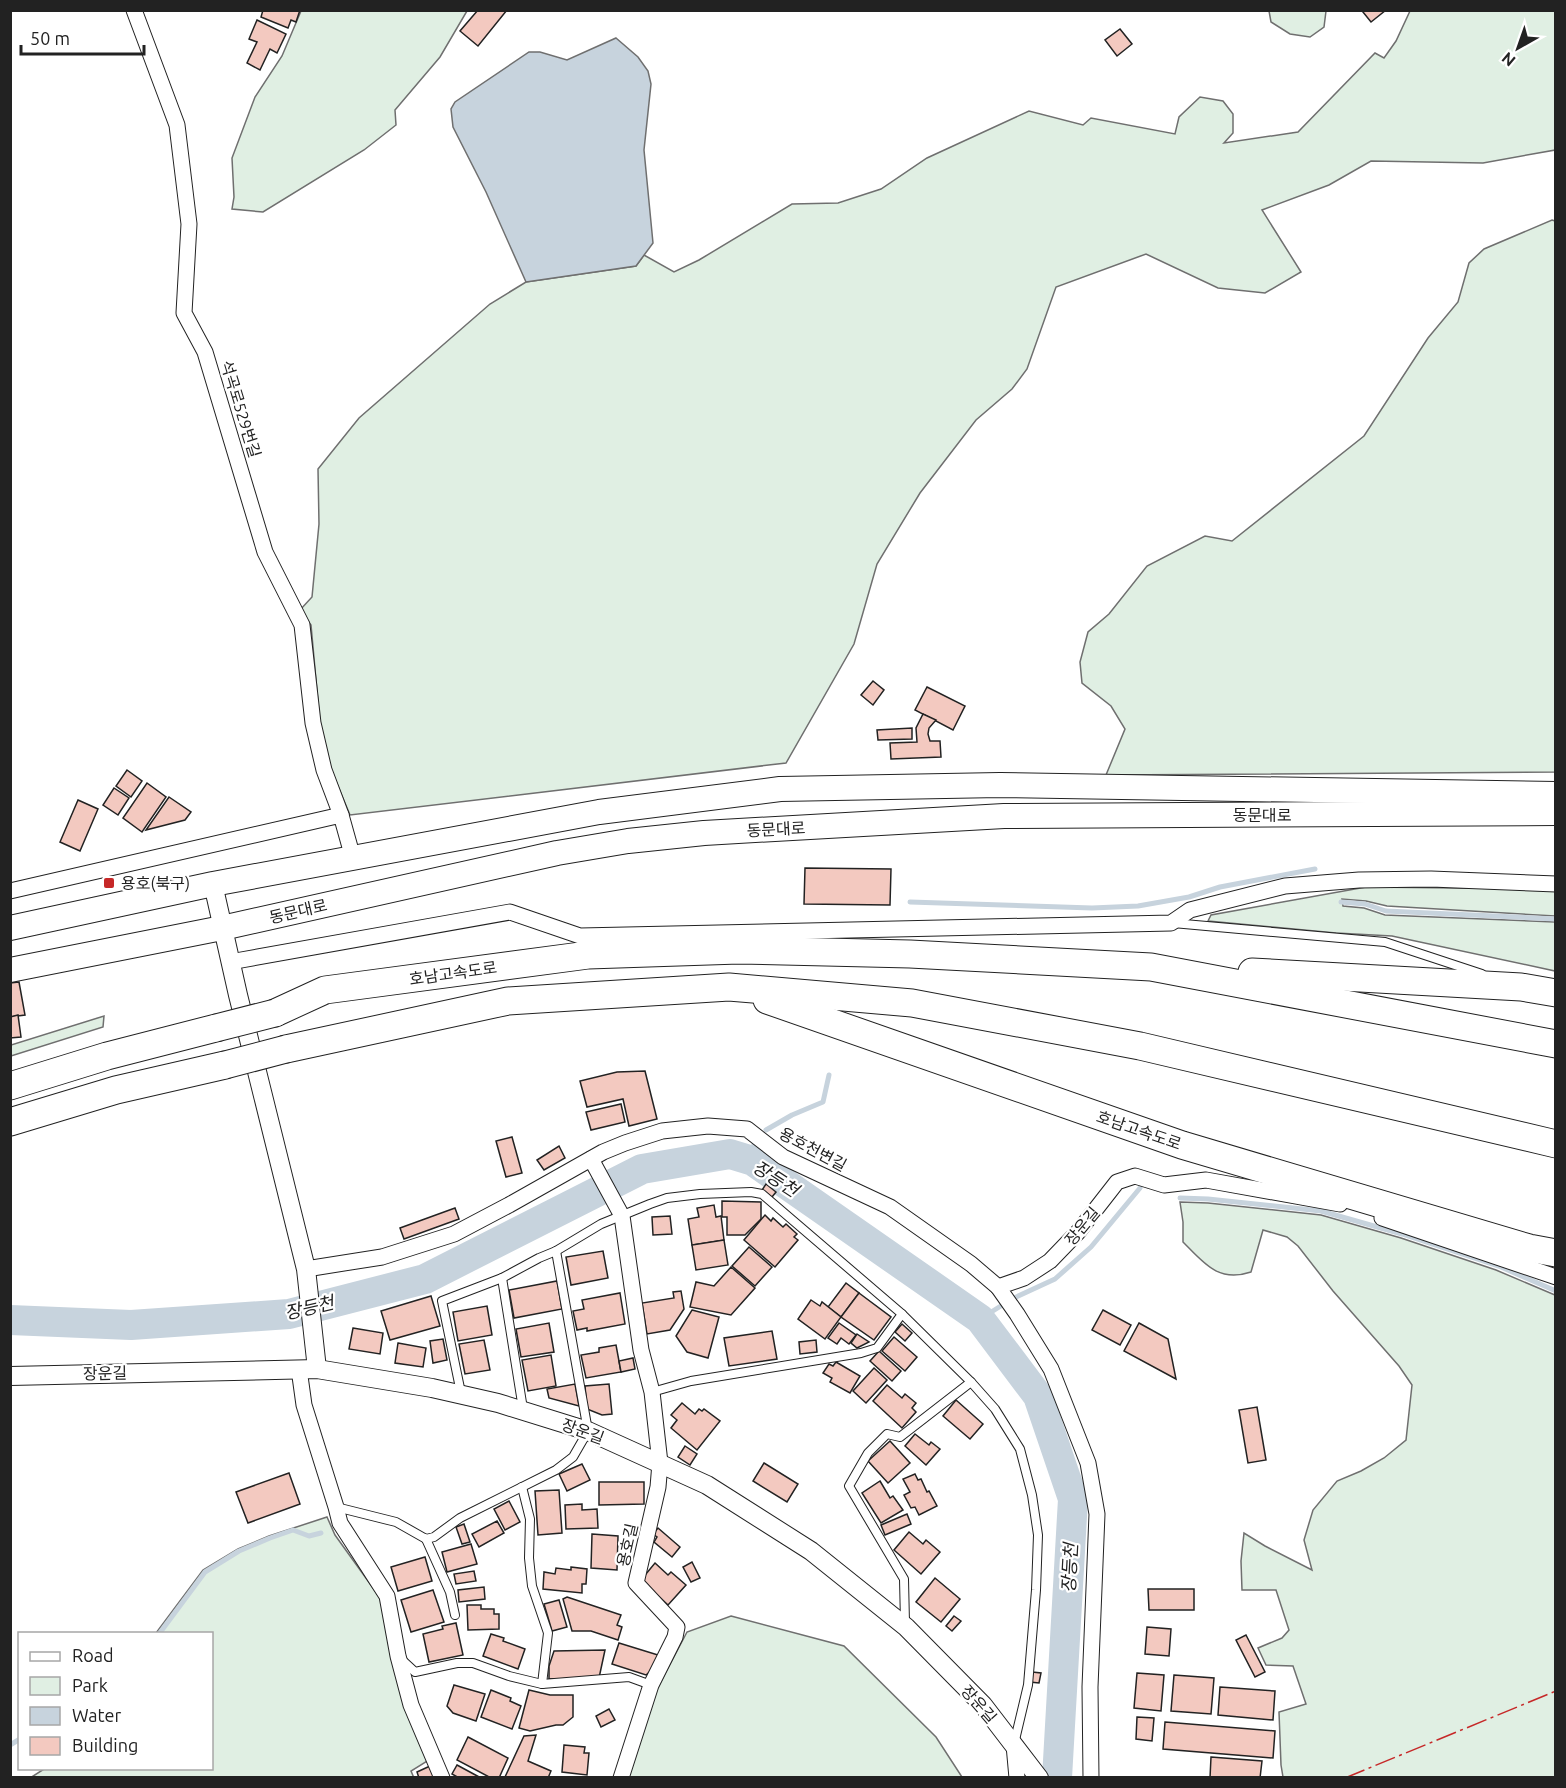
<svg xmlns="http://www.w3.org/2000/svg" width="1566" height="1788" viewBox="0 0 1566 1788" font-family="Ubuntu,'Noto Sans KR',sans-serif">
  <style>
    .green { fill: #e0efe3; stroke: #6f6f6f; stroke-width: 1.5 }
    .water { fill: #c7d3dd; stroke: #6f6f6f; stroke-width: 1.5 }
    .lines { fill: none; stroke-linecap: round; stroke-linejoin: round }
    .stream { stroke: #c7d3dd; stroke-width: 5 }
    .river { stroke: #c7d3dd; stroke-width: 30 }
    .building { fill: #f3c9c0; stroke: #222; stroke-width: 1.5 }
    .service-casing { stroke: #222; stroke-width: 10 }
    .minor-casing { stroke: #222; stroke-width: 17 }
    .tertiary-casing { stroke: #222; stroke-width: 20 }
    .primary-casing { stroke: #222; stroke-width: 26 }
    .motorway-casing { stroke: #222; stroke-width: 29 }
    .service { stroke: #fff; stroke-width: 8 }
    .minor { stroke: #fff; stroke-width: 15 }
    .tertiary { stroke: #fff; stroke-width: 18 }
    .primary { stroke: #fff; stroke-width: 24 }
    .motorway { stroke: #fff; stroke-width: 27 }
    .motorway-bridge-casing { stroke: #222; stroke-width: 29; stroke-linecap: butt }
    .motorway-bridge { stroke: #fff; stroke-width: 27 }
    .power { stroke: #c62828; stroke-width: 1.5; stroke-dasharray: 21 4.5 3 4.5; stroke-linecap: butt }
    .poi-dot { fill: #c62828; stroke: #fff; stroke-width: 2 }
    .labels { text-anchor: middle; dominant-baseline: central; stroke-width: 4.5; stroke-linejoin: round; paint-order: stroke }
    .street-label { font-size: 16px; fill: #222; stroke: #fff }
    .poi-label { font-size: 16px; fill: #222; stroke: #fff; text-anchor: start }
    .water-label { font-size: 18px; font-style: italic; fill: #222; stroke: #fff }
  </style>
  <rect width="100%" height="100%" fill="#fff"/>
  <g class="green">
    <path d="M301,11H467L440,57L395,110L396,125L364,150L263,212L232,209L234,197L232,158L255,97L282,56Z"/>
    <path d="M1269,11H1326L1324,27L1310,37L1290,34L1271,22Z"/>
    <path d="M1410,11H1555V150L1483,163L1371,161L1329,185L1262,210L1301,272L1265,293L1218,288L1146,254L1056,287L1027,369L1012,389L976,420L920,493L877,564L854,644L786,763L350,815L330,767L320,724L311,625L300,610L312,597L319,524L318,469L359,418L490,304L526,282L636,266L644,255L674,272L699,260L792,204L838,203L881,189L927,158L1029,111L1083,125L1091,118L1175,134L1179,117L1200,97L1223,101L1233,114V133L1224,143L1298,132L1375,53L1384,58L1396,41Z"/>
    <path d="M1552,220L1555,221V772L1106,775L1125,729L1111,706L1082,683L1080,662L1088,632L1109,614L1147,566L1205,536L1232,541L1364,436L1428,338L1458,302L1469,263L1484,249Z"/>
    <path d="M1366,887L1555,889V916L1387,906L1366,901L1342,899L1343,906L1364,908L1385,915L1555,922V971L1392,936L1336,933L1208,921L1211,915Z"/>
    <path d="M104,1016L103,1027L11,1056V1045Z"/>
    <path d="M1180,1202L1208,1203L1321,1215L1401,1238L1496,1270L1555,1295V1777H1283L1281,1765L1279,1712L1306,1704L1293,1666L1266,1665L1258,1648L1282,1638L1289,1630L1276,1590H1242L1241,1561L1244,1533L1265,1546L1312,1570L1304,1540L1313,1510L1337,1481L1361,1471L1384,1458L1406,1440L1412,1385L1399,1366L1333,1291L1298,1246L1287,1237L1263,1230L1251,1272C1218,1283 1204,1263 1183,1242V1222Z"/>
    <path d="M327,1517L335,1535L381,1599L429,1760L411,1771L414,1778H30L44,1769L212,1768V1634L156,1633L203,1570L238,1549L269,1536Z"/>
    <path d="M731,1616L844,1646L936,1737L962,1777L624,1778L657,1689L687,1632Z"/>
  </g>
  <path class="water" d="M616,38L638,57L648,71L651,84L644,150L653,243L636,266L526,282L486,192L453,127L451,109L455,102L529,52H540L567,60Z"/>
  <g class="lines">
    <g class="stream">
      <path d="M910,902L1092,908L1138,906L1189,897L1220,887L1315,869"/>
      <path d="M1341,902L1365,904L1386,911L1556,919"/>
      <path d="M766,1130L792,1115L823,1102L829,1075"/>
      <path d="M753,1161L754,1144"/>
      <path d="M1180,1198L1208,1199L1321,1211L1402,1234L1501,1267L1556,1291"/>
      <path d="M1014,1298L1055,1279L1091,1247L1140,1188"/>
      <path d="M980,1319L1004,1304"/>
      <path d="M159,1634L205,1572L239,1551L270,1538L293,1530L309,1536L321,1533"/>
      <path d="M10,1745L20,1739"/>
    </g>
    <path class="river" d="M10,1320L131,1325L289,1314L425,1279L642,1169L730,1154L753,1161L980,1319L1038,1396L1073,1499L1057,1778"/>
  </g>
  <g class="building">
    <path d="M263,10H300L296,22L291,20L288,28L261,17Z"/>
    <path d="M478,10H507L478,46L460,31Z"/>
    <path d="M1365,10H1386L1371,22L1363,12Z"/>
    <path d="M257,20L286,34L277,53L270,49L260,70L247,63L257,42L249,39Z"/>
    <path d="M1120,29L1132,44L1117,56L1105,40Z"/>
    <path d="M873,681L884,690L873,705L861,695Z"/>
    <path d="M927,687L965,706L953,730L915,710Z"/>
    <path d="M923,714L936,720L929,728L928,734L930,741H940L941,757L891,759L890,743L917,742L916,728Z"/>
    <path d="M912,728V739L878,740L877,730Z"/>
    <path d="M127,770L142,781L131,797L116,786Z"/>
    <path d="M147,783L166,797L142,832L123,818Z"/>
    <path d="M114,788L129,798L118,815L103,805Z"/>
    <path d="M169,797L191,812L185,820L146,830Z"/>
    <path d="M78,800L98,809L80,851L60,842Z"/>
    <path d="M805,868L891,869L890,905L804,904Z"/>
    <path d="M19,982L25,1015L10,1017V983Z"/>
    <path d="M18,1015L21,1037L10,1038V1017Z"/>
    <path d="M645,1071L657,1119L629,1126L623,1099L587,1107L580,1081L617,1072Z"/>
    <path d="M621,1104L625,1122L591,1130L586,1112Z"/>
    <path d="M512,1137L522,1173L506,1177L496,1141Z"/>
    <path d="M559,1146L565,1158L544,1170L537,1160Z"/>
    <path d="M766,1184L776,1192L772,1197L762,1190Z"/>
    <path d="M722,1201L761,1202V1219L745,1235H727V1217H722Z"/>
    <path d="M714,1205L716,1217L721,1216L724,1240L692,1245L688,1219L699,1217L697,1208Z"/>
    <path d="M455,1208L459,1219L404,1239L400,1228Z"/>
    <path d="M765,1215L771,1221L773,1218L783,1227L786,1224L797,1234L794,1237L798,1240L775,1267L744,1240Z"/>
    <path d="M670,1216L672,1234L653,1235L652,1217Z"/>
    <path d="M724,1240L728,1265L696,1270L692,1245Z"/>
    <path d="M749,1247L772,1267L755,1286L732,1266Z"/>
    <path d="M603,1251L608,1278L571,1285L566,1257Z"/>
    <path d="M731,1267L755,1288L731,1315L690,1307L696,1282L714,1286Z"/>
    <path d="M557,1281L562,1309L514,1318L509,1290Z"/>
    <path d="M846,1283L859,1293L841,1317L828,1307Z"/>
    <path d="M681,1291L684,1309L670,1330L647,1334L642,1303L674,1298L673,1292Z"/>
    <path d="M620,1293L625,1324L587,1331V1328L577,1330L573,1311L584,1309L582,1300Z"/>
    <path d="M859,1293L891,1317L874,1340L841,1317Z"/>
    <path d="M431,1296L440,1326L390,1340L381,1311Z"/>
    <path d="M811,1300L820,1306L822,1302L841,1317L825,1339L798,1319Z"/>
    <path d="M487,1306L492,1335L458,1341L453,1312Z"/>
    <path d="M692,1310L719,1317L708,1358L687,1352L676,1336Z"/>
    <path d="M1103,1310L1131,1325L1120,1345L1092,1330Z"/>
    <path d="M549,1323L554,1352L521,1357L516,1329Z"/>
    <path d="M839,1323L856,1335L849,1344L841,1338L837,1344L828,1338Z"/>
    <path d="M1139,1323L1168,1339L1176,1379L1124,1351Z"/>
    <path d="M902,1324L912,1333L905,1341L895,1332Z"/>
    <path d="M353,1328L383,1333L380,1354L349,1349Z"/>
    <path d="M772,1331L777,1359L729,1366L724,1338Z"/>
    <path d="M857,1334L869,1342L857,1348L851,1343Z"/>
    <path d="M894,1337L917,1357L905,1371L882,1351Z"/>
    <path d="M443,1339L447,1360L433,1363L430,1341Z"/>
    <path d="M484,1340L490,1370L465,1374L459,1344Z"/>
    <path d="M816,1340L817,1352L800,1354L799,1342Z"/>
    <path d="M398,1343L426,1348L423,1367L395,1363Z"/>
    <path d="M616,1345L621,1372L586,1378L581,1355L599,1352V1348Z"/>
    <path d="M879,1351L901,1371L892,1381L870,1361Z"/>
    <path d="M551,1355L556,1386L528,1391L522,1360Z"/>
    <path d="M633,1358L635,1369L621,1372L619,1361Z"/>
    <path d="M836,1362L860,1376L850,1393L830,1382L832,1378L823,1373L829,1364L833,1366Z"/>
    <path d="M874,1368L887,1380L866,1403L853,1391Z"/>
    <path d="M575,1384L579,1406L549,1398L547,1389Z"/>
    <path d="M609,1384L612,1414L602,1415L587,1409L585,1386Z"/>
    <path d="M887,1385L902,1398L905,1394L916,1403L912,1408L916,1412L902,1428L873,1401Z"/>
    <path d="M956,1400L983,1424L970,1439L943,1416Z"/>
    <path d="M682,1403L695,1414L699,1409L702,1411L704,1409L720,1421L697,1450L671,1428L677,1420L671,1415Z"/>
    <path d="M1257,1407L1266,1460L1248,1463L1239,1410Z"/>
    <path d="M915,1434L929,1445L931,1442L940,1449L926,1465L905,1446Z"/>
    <path d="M890,1441L910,1463L888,1483L868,1461Z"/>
    <path d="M685,1446L697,1454L690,1465L678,1457Z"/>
    <path d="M764,1463L798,1484L787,1502L753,1481Z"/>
    <path d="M582,1464L590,1480L567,1491L559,1474Z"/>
    <path d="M289,1473L300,1504L248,1523L236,1492Z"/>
    <path d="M915,1474L918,1480L921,1479L927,1492L929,1491L937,1506L919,1515L915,1507L911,1508L904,1495L910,1492L903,1479Z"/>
    <path d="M880,1481L890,1498L893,1496L903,1510L881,1523L862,1493Z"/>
    <path d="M599,1482H644V1504L599,1505Z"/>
    <path d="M559,1490L562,1533L538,1535L535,1491Z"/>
    <path d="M509,1501L520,1522L505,1530L494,1509Z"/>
    <path d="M582,1504V1510L597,1509L598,1528L566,1529L565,1505Z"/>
    <path d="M907,1514L911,1524L885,1535L881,1525Z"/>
    <path d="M497,1521L504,1533L479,1547L472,1534Z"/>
    <path d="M464,1524L470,1542L462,1544L456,1527Z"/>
    <path d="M658,1528L680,1547L672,1557L654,1542L657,1537L653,1534Z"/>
    <path d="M909,1532L923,1544L926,1540L940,1552L921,1574L894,1550Z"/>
    <path d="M592,1534L618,1536L617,1570L591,1568Z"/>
    <path d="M471,1544L477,1564L447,1572L442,1552Z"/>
    <path d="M425,1557L432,1581L398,1591L391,1567Z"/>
    <path d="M692,1562L700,1578L691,1582L683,1567Z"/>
    <path d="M655,1563L668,1575L671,1572L686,1585L668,1605L641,1580Z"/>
    <path d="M571,1567L587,1569L586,1584H582V1593L543,1589L544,1572L555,1574L556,1568L571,1570Z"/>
    <path d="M474,1571L476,1581L456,1584L454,1574Z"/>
    <path d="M935,1578L960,1599L941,1622L916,1602Z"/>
    <path d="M484,1587L485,1599L459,1602L458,1590Z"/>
    <path d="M1148,1589H1194V1610H1149Z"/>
    <path d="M433,1590L444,1622L411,1632L401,1600Z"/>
    <path d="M567,1597L621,1615L617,1625L622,1627L618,1640L591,1631H572L563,1599Z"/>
    <path d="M559,1600L567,1627L552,1631L544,1604Z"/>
    <path d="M467,1605H481V1609H494V1614H499V1629L468,1630Z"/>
    <path d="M954,1616L961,1621L952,1631L946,1626Z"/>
    <path d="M456,1623L463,1655L429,1662L423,1634L443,1629L442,1626Z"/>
    <path d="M1147,1627L1171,1629L1169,1656L1145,1654Z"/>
    <path d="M491,1634L504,1638L503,1641L525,1649L518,1669L483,1656Z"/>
    <path d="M1246,1635L1265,1672L1255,1677L1236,1640Z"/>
    <path d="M619,1643L658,1655L654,1668L646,1675L612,1664Z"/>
    <path d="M605,1650L599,1678L549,1679V1666L554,1651Z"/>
    <path d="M1032,1672L1041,1673L1039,1683L1030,1682Z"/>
    <path d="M1137,1673L1164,1675L1161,1711L1134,1708Z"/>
    <path d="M1174,1675L1214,1678L1211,1714L1171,1711Z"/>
    <path d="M454,1685L485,1694L476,1721L453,1713L447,1706Z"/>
    <path d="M1220,1687L1275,1691L1273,1720L1218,1715Z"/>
    <path d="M491,1690L511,1698L510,1701L521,1706L512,1729L481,1717Z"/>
    <path d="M529,1690L550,1695H573V1717L563,1725H556L530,1731L519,1728Z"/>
    <path d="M609,1709L615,1720L601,1727L596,1716Z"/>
    <path d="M1137,1717L1154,1718L1152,1741L1136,1739Z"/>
    <path d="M1165,1722L1275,1731L1273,1758L1163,1749Z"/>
    <path d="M536,1735L528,1761L551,1771L548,1778L505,1777L524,1736Z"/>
    <path d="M468,1737L508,1758L499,1778H491L457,1760Z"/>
    <path d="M564,1745L585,1747L584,1753H589L587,1775L562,1772Z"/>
    <path d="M1211,1757L1262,1761L1260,1778H1210Z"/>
    <path d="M457,1765L481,1778H459L452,1774Z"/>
    <path d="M430,1766L436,1778H419L417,1772Z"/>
  </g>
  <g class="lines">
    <defs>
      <g id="service">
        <path d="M1173,923L1385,942L1482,974"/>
        <path d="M502,1278L523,1409"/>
        <path d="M652,1392L691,1381L861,1353L877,1348L902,1314"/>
        <path d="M461,1393L442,1301L502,1278L539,1258L556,1251L601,1224L650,1204L667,1198L700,1194L751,1192L762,1194L902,1314L971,1382L995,1409L1020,1449L1032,1495L1038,1535L1036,1590L1028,1685L1014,1744"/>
        <path d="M522,1487L530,1519L529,1558L532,1586L548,1633L542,1684"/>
        <path d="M336,1507L396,1522L426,1539L434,1537L460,1518L556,1470L573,1457L588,1431L556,1251"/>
        <path d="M426,1539L450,1592L455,1615"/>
        <path d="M905,1623L904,1579L849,1486L868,1453L887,1434L900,1437L971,1382"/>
        <path d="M402,1660L415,1672L457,1663H473L509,1676L542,1684L629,1677L651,1685"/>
      </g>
      <g id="minor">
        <path d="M134,10L177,125L189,224L184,313L205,352L265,552L302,625L313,723L324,770L341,815"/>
        <path d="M10,891L341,815L353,858"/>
        <path d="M230,962L510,912L580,936L1171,923L1190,910L1285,886L1359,880L1431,879L1556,884"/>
        <path d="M591,1159L622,1216L641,1350L652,1392L660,1463L658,1487L636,1583L677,1627L675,1637L651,1685L621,1778"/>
        <path d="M1382,1218L1556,1277"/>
        <path d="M306,1269L382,1257L454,1234L509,1205L603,1152L625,1143L662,1131L708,1126L747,1129L783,1157L890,1207L971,1264L998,1287"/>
        <path d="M299,1369L304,1405L336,1507L340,1523L387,1596L398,1656L411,1705L442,1778"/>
        <path d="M1014,1745L1017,1778"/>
        <path d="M1091,1778L1090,1687L1097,1514L1088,1463L1051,1369L1017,1314L998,1287L1024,1278L1050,1261L1078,1232L1117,1182L1135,1176L1164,1185L1206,1180L1340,1204"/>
      </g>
      <g id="tertiary">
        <path d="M213,884L238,995L306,1269L317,1369"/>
        <path d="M10,1376L317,1369L432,1388L498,1403L588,1431L707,1485L811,1551L906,1627L983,1705L1039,1778"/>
      </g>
      <g id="primary">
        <path d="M10,928L213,884L599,812L780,789L1000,785L1556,794"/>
        <path d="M10,970L222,928L557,853L628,841L704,833L1004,816L1556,813"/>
      </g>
      <g id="motorway">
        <path d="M1252,972L1521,987L1556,993"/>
        <path d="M767,1000L1182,1145L1529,1248L1556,1253"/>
        <path d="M275,1013L325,990L588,955L739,950L910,954L1151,967L1556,1044"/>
        <path d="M286,1049L508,1001L729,987L912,1003L1140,1046L1556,1144"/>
        <path d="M10,1086L107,1056L216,1028"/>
        <path d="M10,1122L116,1090L225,1065"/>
      </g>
    </defs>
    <use href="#service" class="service-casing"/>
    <use href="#minor" class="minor-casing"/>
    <use href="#tertiary" class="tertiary-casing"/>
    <use href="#primary" class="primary-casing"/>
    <use href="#motorway" class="motorway-casing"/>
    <use href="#service" class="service"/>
    <use href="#minor" class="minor"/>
    <use href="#tertiary" class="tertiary"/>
    <use href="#primary" class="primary"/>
    <use href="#motorway" class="motorway"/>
    <defs>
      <g id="motorway-bridge">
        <path d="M216,1028L275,1013"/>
        <path d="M225,1065L286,1049"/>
      </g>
    </defs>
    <use href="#motorway-bridge" class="motorway-bridge-casing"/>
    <use href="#motorway-bridge" class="motorway-bridge"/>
    <path class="power" d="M1345,1778L1556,1691"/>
  </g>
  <rect class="poi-dot" x="103" y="877" width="12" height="12" rx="3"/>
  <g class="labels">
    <g class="street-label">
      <text transform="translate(241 409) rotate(73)">석곡로529번길</text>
      <text x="1262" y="815">동문대로</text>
      <text transform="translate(776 829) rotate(-3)">동문대로</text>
      <text transform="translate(298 911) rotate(-13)">동문대로</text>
      <text transform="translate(453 973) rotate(-8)">호남고속도로</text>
      <text transform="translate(1139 1130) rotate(19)">호남고속도로</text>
      <text transform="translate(813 1149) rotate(28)">용호천변길</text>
      <text transform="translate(1082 1226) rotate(-50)">장운길</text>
      <text transform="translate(105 1373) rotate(-1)">장운길</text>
      <text transform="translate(583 1431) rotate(20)">장운길</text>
      <text transform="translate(627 1545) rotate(-77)">용호길</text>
      <text transform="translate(979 1704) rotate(49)">장운길</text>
    </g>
    <g class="poi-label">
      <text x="121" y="883">용호(북구)</text>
    </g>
    <g class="water-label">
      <text transform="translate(776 1178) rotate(33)">장등천</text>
      <text transform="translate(309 1307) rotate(-13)">장등천</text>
      <text transform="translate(1069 1568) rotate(-87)">장등천</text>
    </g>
  </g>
  <rect width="1566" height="1788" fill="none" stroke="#222222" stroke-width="24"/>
  <rect x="18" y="1632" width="195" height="138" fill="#ffffff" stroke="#a7a7a7" stroke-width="1.5"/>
  <rect x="30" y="1652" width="30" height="9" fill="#ffffff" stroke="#a7a7a7" stroke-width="1.5"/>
  <text x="72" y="1662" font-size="18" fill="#222222">Road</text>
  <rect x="30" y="1677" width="30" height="18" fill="#e0efe3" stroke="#a7a7a7" stroke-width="1.5"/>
  <text x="72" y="1692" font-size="18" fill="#222222">Park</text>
  <rect x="30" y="1707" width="30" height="18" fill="#c7d3dd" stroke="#a7a7a7" stroke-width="1.5"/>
  <text x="72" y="1722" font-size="18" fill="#222222">Water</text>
  <rect x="30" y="1737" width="30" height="18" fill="#f3c9c0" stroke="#a7a7a7" stroke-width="1.5"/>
  <text x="72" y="1752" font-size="18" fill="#222222">Building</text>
  <g transform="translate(1518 48) rotate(220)" stroke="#ffffff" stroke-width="4.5" paint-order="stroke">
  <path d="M0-4.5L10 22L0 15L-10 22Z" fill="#222222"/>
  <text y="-9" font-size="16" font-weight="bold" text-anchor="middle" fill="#222222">N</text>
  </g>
  <path d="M21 45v9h123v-9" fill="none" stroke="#222222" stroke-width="3"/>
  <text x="30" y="45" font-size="18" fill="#222222" stroke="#ffffff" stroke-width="4.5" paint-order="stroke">50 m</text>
</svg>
